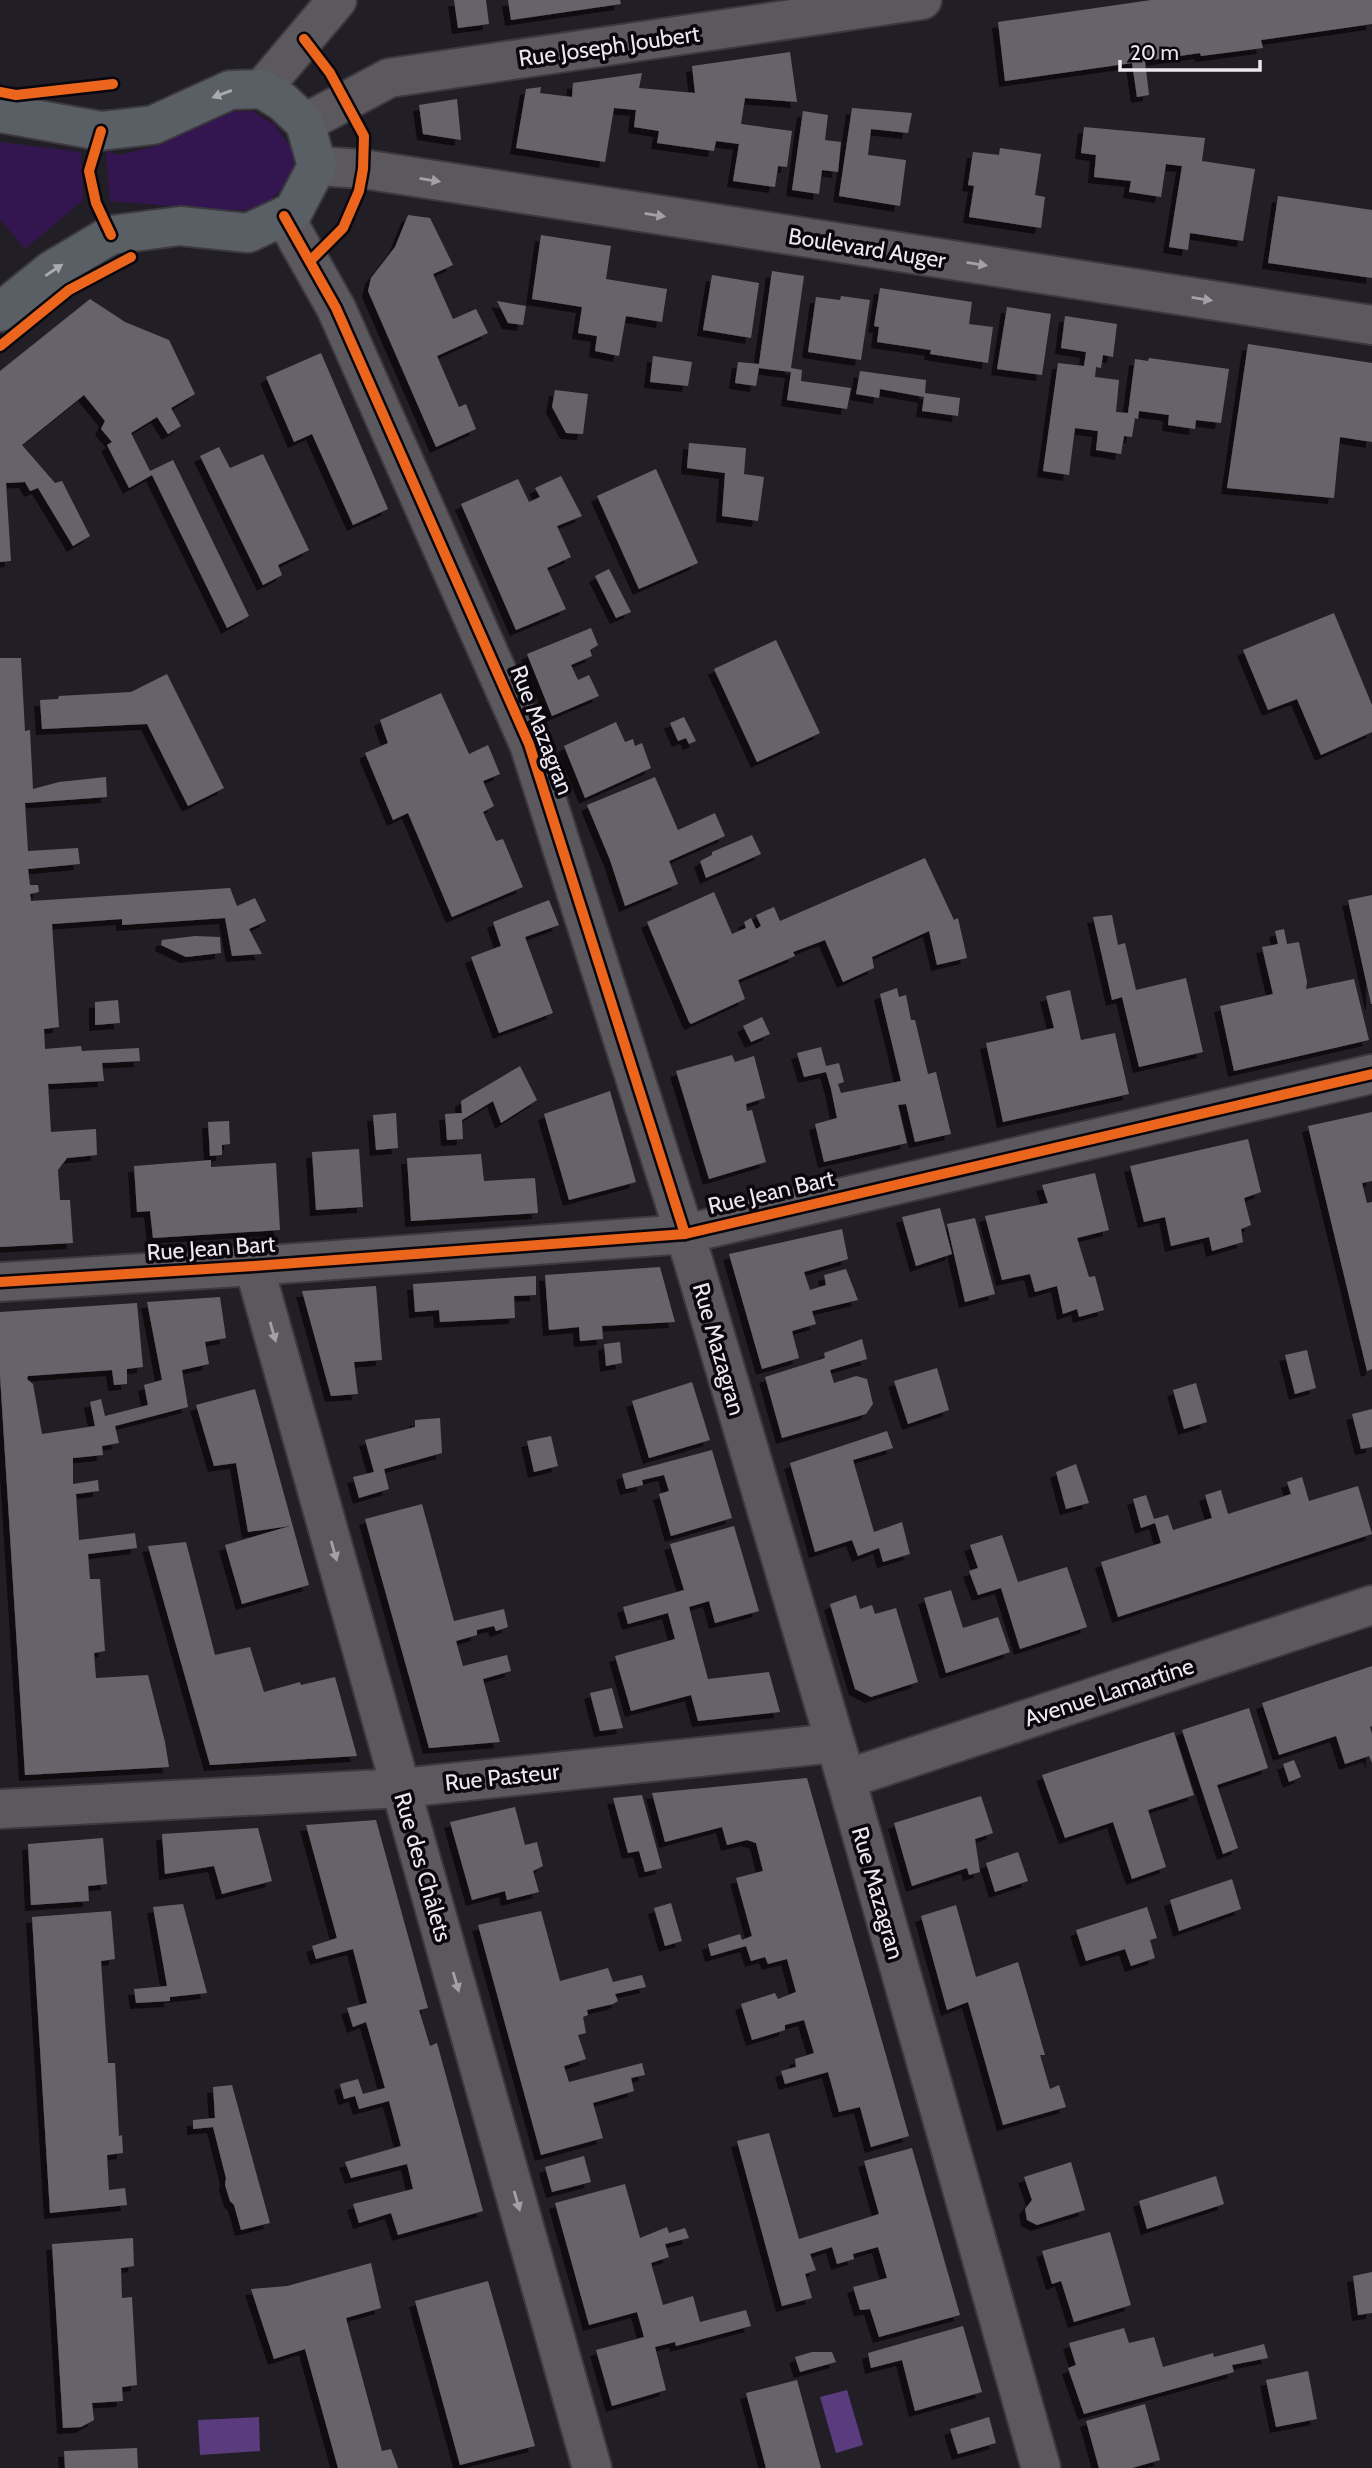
<svg xmlns="http://www.w3.org/2000/svg" width="1372" height="2468" viewBox="0 0 1372 2468" font-family="Cabin,sans-serif">
  <style>
    .green { fill: #33164f }
    .water { fill: #5a3b7d }
    .building { fill: #67646b; filter: url(#shadow) }
    .lines { fill: none; stroke-linecap: round; stroke-linejoin: round }
    .minor-casing { stroke: #3c393f; stroke-width: 42 }
    .major-casing { stroke: #3c393f; stroke-width: 42 }
    .minor { stroke: #5b595e; stroke-width: 38 }
    .major { stroke: #595f64; stroke-width: 38 }
    .cycleway-casing { stroke: #09070d; stroke-width: 15 }
    .cycleway { stroke: #eb651d; stroke-width: 10 }
    .oneway { fill: #a9aab2 }
    .oneway2 { fill: #a3a0a8 }
    .labels { text-anchor: middle; dominant-baseline: central; stroke-width: 7; stroke-linejoin: round; paint-order: stroke }
    .street-label { font-size: 23px; fill: #ebe7f1; stroke: #09070d }
  </style>
  <defs>
    <filter id="shadow"><feDropShadow dx="-6" dy="6" stdDeviation="0" flood-color="#0009"/></filter>
  </defs>
  <rect width="100%" height="100%" fill="#221e26"/>
  <g class="green">
    <path d="M251,111L274,124L296,155L290,181L261,209L221,210L110,201L106,151L119,155L161,145L217,112Z"/>
    <path d="M0,142L81,152L83,200L25,249L0,219Z"/>
  </g>
  <g class="water">
    <path d="M847,2390L863,2445L836,2453L820,2397Z"/>
    <path d="M259,2417L260,2451L200,2455L198,2420Z"/>
  </g>
  <g class="building">
    <path d="M454,0H486L489,24L458,28Z"/>
    <path d="M508,0H620L621,4L511,20Z"/>
    <path d="M1151,0H1372V24L1261,40L1263,48L1201,56L1200,53L1145,61L1149,95L1137,97L1132,63L1005,81L998,22Z"/>
    <path d="M790,52L797,102L745,98L741,124L792,131L787,167L778,166L775,187L733,181L739,144L716,141L714,151L657,143L659,131L634,127L636,110L614,108L605,162L516,148L526,89L541,87L540,93L572,97L573,83L642,73L639,88L695,93L692,66Z"/>
    <path d="M457,99L461,140L423,134L419,105Z"/>
    <path d="M852,108L912,113L908,133L871,129L868,155L906,160L900,206L839,196Z"/>
    <path d="M803,111L828,115L825,140L841,142L838,172L822,170L819,194L792,190Z"/>
    <path d="M1084,127L1205,138L1202,161L1255,169L1243,241L1190,233L1188,250L1169,247L1182,166L1166,164L1161,197L1129,192L1131,181L1094,177L1096,155L1081,153Z"/>
    <path d="M1000,148L1041,154L1035,195L1045,197L1041,228L969,217L974,186L968,185L973,152L999,155Z"/>
    <path d="M1278,196L1372,210V278L1268,263Z"/>
    <path d="M408,215L430,218L453,265L433,274L453,319L476,309L488,333L437,356L459,407L466,404L476,429L436,447L368,291L371,278L395,247Z"/>
    <path d="M541,235L611,246L606,279L667,289L662,322L626,316L619,356L595,351L597,336L578,333L582,307L532,299Z"/>
    <path d="M772,271L804,276L791,368L802,370L801,381L851,388L847,409L787,400L791,372L759,368L756,386L735,383L738,362L759,364Z"/>
    <path d="M712,275L759,283L751,338L703,330Z"/>
    <path d="M880,288L972,302L969,324L993,327L988,363L930,354L931,350L877,342L879,327L874,326Z"/>
    <path d="M841,296L870,300L861,360L808,352L816,297L840,300Z"/>
    <path d="M90,299L125,322L169,340L195,394L171,408L181,426L168,434L157,417L131,433L150,471L173,460L179,472L249,616L227,628L152,475L129,488L107,445L112,442L101,429L105,421L84,395L22,445L55,483L62,481L90,536L73,546L38,488L30,491L25,482L6,483L11,561L0,562V371Z"/>
    <path d="M497,301L526,306L523,325L508,323Z"/>
    <path d="M1007,307L1051,314L1042,375L997,369Z"/>
    <path d="M1065,316L1117,324L1113,357L1103,355L1101,368L1096,367L1095,377L1119,380L1116,412L1128,413L1135,359L1148,361L1149,358L1229,369L1221,423L1196,420L1195,429L1168,425L1169,415L1139,411L1138,419L1135,418L1132,437L1124,436L1121,454L1096,450L1098,431L1075,428L1069,475L1043,471L1058,363L1084,366L1086,352L1061,348Z"/>
    <path d="M1248,344L1372,363V442L1340,437L1334,498L1227,488Z"/>
    <path d="M321,353L388,509L353,525L312,434L294,442L266,377Z"/>
    <path d="M653,356L692,362L688,386L650,382Z"/>
    <path d="M860,371L926,380L925,393L960,398L958,416L922,411L924,397L880,389L879,398L856,394Z"/>
    <path d="M555,390L588,394L583,434L566,433L552,407Z"/>
    <path d="M689,443L746,448L744,474L764,477L758,521L722,516L725,473L687,468Z"/>
    <path d="M219,447L230,468L263,454L309,550L278,565L282,575L263,585L200,456Z"/>
    <path d="M656,469L698,563L639,589L597,496Z"/>
    <path d="M561,476L582,516L557,526L571,557L547,568L566,609L516,630L461,504L518,479L529,502L540,497L535,488Z"/>
    <path d="M609,569L631,612L616,618L595,576Z"/>
    <path d="M1334,613L1372,705V732L1321,755L1297,699L1268,710L1243,650Z"/>
    <path d="M591,628L598,645L590,650L592,656L571,665L578,680L589,675L599,696L552,716L527,654Z"/>
    <path d="M776,640L820,733L757,762L714,669Z"/>
    <path d="M0,658H21L25,731L30,730L33,789L59,782L106,777L107,797L25,803L28,851L78,848L80,864L28,869L30,885H38L39,892L30,894L31,901L230,888L237,906L255,898L266,921L249,929L262,954L232,956L225,918L122,925V919L52,924L59,1027L44,1029L45,1049L81,1046L82,1051L139,1048L140,1061L102,1063L104,1081L48,1084L51,1132L96,1129L97,1155L67,1158L58,1170L60,1200H70L73,1243L0,1247Z"/>
    <path d="M167,674L224,788L188,806L147,724L42,729L40,700L58,699L59,696L131,692Z"/>
    <path d="M441,693L469,754L488,745L500,774L483,781L494,806L483,812L496,841L503,839L523,887L452,917L408,813L393,820L365,753L388,743L380,720Z"/>
    <path d="M684,717L696,741L689,744L686,738L678,741L670,723Z"/>
    <path d="M616,722L625,742L633,739L635,746L642,743L651,768L585,798L564,746Z"/>
    <path d="M655,777L678,830L715,813L725,836L669,861L678,884L625,906L610,860L587,805Z"/>
    <path d="M752,835L761,854L706,878L700,861L712,855V852Z"/>
    <path d="M925,858L954,920L958,918L967,958L937,965L929,931L872,957L874,968L843,982L825,940L793,952L795,956L738,980L745,999L691,1024L689,1022L647,922L714,892L732,934L746,928L744,922L751,918L756,929L761,926L756,915L774,907L780,921Z"/>
    <path d="M1372,895V1004H1371L1348,900Z"/>
    <path d="M549,900L559,925L525,937L553,1013L499,1033L471,957L501,946L493,922Z"/>
    <path d="M1112,915L1118,945L1125,943L1136,990L1186,978L1203,1052L1139,1067L1122,997L1112,1000L1093,917Z"/>
    <path d="M1284,929L1287,944L1299,942L1307,982L1306,989L1354,979L1369,1040L1234,1071L1220,1006L1273,994L1262,947L1278,944L1275,931Z"/>
    <path d="M195,936L220,937L221,953L186,957L161,945L162,940Z"/>
    <path d="M897,988L899,997L906,995L911,1020H915L928,1074L936,1072L951,1134L915,1142L906,1104L898,1105L907,1143L824,1162L815,1124L837,1118L831,1089L826,1072L804,1077L797,1053L821,1047L826,1066L839,1063L844,1082L838,1084L841,1093L901,1081L880,994Z"/>
    <path d="M1070,990L1081,1040L1115,1033L1129,1094L1003,1122L986,1043L1054,1028L1046,996Z"/>
    <path d="M118,1000L120,1023L95,1025V1002Z"/>
    <path d="M762,1017L770,1034L751,1042L743,1026Z"/>
    <path d="M732,1055L735,1062L754,1056L765,1098L746,1104L747,1111L752,1110L766,1162L709,1179L676,1071Z"/>
    <path d="M520,1066L537,1100L501,1123L493,1101L462,1120L463,1139L447,1140L445,1114L462,1113L461,1101Z"/>
    <path d="M610,1091L636,1182L569,1200L544,1114Z"/>
    <path d="M1372,1112V1181L1362,1183L1367,1203L1372,1202V1369L1367,1371L1308,1126Z"/>
    <path d="M396,1113L398,1148L376,1150L373,1115Z"/>
    <path d="M229,1121L230,1144L222,1145V1155L210,1156L208,1122Z"/>
    <path d="M1248,1139L1261,1192L1244,1198L1251,1225L1241,1229L1243,1242L1212,1251L1209,1237L1171,1246L1165,1217L1144,1222L1130,1166Z"/>
    <path d="M359,1149L363,1207L316,1210L312,1152Z"/>
    <path d="M481,1154L484,1181L535,1178L538,1213L411,1221L407,1158Z"/>
    <path d="M211,1160V1167L276,1163L280,1230L153,1238L150,1211L137,1212L134,1166Z"/>
    <path d="M1095,1173L1109,1230L1077,1238L1089,1277L1095,1276L1104,1310L1079,1317L1077,1309L1063,1314L1057,1286L1035,1292L1030,1274L1002,1280L985,1216L1048,1203L1042,1185Z"/>
    <path d="M940,1208L952,1254L916,1266L902,1217Z"/>
    <path d="M975,1218L995,1294L965,1302L947,1224Z"/>
    <path d="M842,1229L848,1259L804,1272L810,1290L826,1285L824,1275L846,1269L858,1300L812,1311L816,1324L792,1331L799,1358L762,1369L729,1254Z"/>
    <path d="M660,1267L675,1322L602,1326L603,1339L580,1341L579,1327L549,1330L545,1275Z"/>
    <path d="M536,1276V1295L514,1296L515,1318L440,1322L439,1310L415,1312L413,1284Z"/>
    <path d="M376,1286L382,1360L354,1362L358,1394L331,1396L302,1291Z"/>
    <path d="M220,1297L226,1338L205,1342L209,1364L182,1370L188,1407L115,1426L119,1443L102,1446L103,1455L73,1458V1484L98,1480L99,1491L76,1494L79,1540L135,1533L137,1548L88,1554L90,1579H100L105,1651L94,1653L96,1678L148,1675L165,1742L169,1767L25,1775L0,1375V1312L137,1303L143,1367L127,1369V1384L114,1385L112,1370L28,1376L27,1379L33,1384L42,1434L95,1426L90,1402L101,1399L105,1416L148,1405L144,1385L162,1380L147,1302Z"/>
    <path d="M862,1339L867,1359L830,1370L834,1383L856,1376L867,1379L873,1404L866,1414L782,1438L765,1377L825,1358L824,1353Z"/>
    <path d="M620,1342L622,1363L606,1366L604,1344Z"/>
    <path d="M1307,1350L1316,1388L1295,1394L1285,1355Z"/>
    <path d="M937,1368L949,1410L908,1424L894,1381Z"/>
    <path d="M692,1382L710,1440L649,1458L632,1401Z"/>
    <path d="M1196,1383L1207,1422L1184,1429L1173,1390Z"/>
    <path d="M255,1389L309,1585L242,1604L225,1545L290,1526L248,1532L236,1463L214,1466L196,1405Z"/>
    <path d="M1372,1409V1447L1361,1449L1352,1414Z"/>
    <path d="M440,1418L442,1453L384,1469L389,1489L359,1498L353,1477L374,1472L365,1440L415,1427V1420Z"/>
    <path d="M887,1431L893,1448L853,1460L874,1532L902,1522L910,1554L883,1562L879,1548L858,1556L852,1540L815,1552L790,1463Z"/>
    <path d="M551,1436L558,1466L534,1472L527,1441Z"/>
    <path d="M712,1450L732,1518L671,1536L659,1494L669,1491L664,1475L642,1480L643,1485L626,1489L622,1474Z"/>
    <path d="M1076,1464L1089,1503L1066,1509L1056,1472Z"/>
    <path d="M1302,1477L1309,1501L1358,1486L1372,1534L1118,1617L1101,1562L1161,1543L1155,1523L1141,1528L1133,1499L1146,1495L1154,1519L1168,1515L1173,1530L1212,1518L1205,1495L1221,1490L1228,1514L1291,1494L1287,1482Z"/>
    <path d="M422,1504L454,1621L504,1609L508,1627L496,1631L494,1626L477,1630V1635L456,1641L463,1666L507,1655L511,1671L483,1679L500,1742L429,1748L365,1519Z"/>
    <path d="M734,1526L759,1611L715,1623L709,1601L689,1607L708,1679L769,1672L780,1712L698,1721L691,1695L631,1711L615,1656L675,1639L668,1613L628,1624L623,1607L684,1590L670,1544Z"/>
    <path d="M1002,1535L1018,1582L1067,1567L1087,1627L1020,1649L1001,1588L978,1595L969,1571L978,1568L970,1545Z"/>
    <path d="M186,1542L215,1655L250,1647L264,1692L300,1682L301,1685L335,1677L357,1756L210,1765L148,1546Z"/>
    <path d="M951,1590L963,1628L998,1617L1010,1652L946,1673L924,1598Z"/>
    <path d="M856,1595L860,1609L872,1605L875,1614L896,1608L918,1682L871,1697L855,1689L830,1604Z"/>
    <path d="M1372,1666V1726L1370,1727L1372,1734V1763L1369,1756L1345,1764L1336,1736L1279,1755L1262,1703Z"/>
    <path d="M612,1688L623,1728L600,1731L590,1693Z"/>
    <path d="M1249,1708L1268,1768L1217,1785L1238,1848L1223,1854L1182,1730Z"/>
    <path d="M1174,1732L1194,1795L1148,1810L1166,1867L1132,1879L1113,1822L1065,1838L1042,1775Z"/>
    <path d="M1294,1760L1301,1777L1289,1782L1283,1764Z"/>
    <path d="M807,1778L909,2136L871,2147L860,2107L839,2112L828,2072L785,2084L781,2071L796,2067L795,2059L814,2053L804,2020L785,2025V2030L752,2040L741,2004L775,1993L778,1999L796,1992L787,1959L768,1964L765,1957L751,1961L746,1946L711,1956L708,1944L740,1934L742,1940L752,1936L736,1878L763,1871L756,1843L747,1840L727,1845L722,1827L665,1842L652,1793Z"/>
    <path d="M642,1795L662,1868L645,1872L639,1851L628,1853L613,1798Z"/>
    <path d="M981,1796L993,1833L975,1839L980,1872L969,1875L967,1868L912,1886L894,1823Z"/>
    <path d="M515,1807L525,1845L537,1842L543,1866L533,1871L539,1892L507,1900L505,1891L472,1900L450,1822Z"/>
    <path d="M376,1820L428,2008L419,2010L430,2046L437,2043L483,2211L398,2235L391,2213L359,2223L353,2204L413,2189L407,2164L351,2178L345,2162L401,2146L389,2101L359,2109L355,2096L344,2099L340,2084L358,2079L363,2094L385,2088L366,2022L353,2027L347,2008L367,2003L353,1949L316,1959L312,1946L337,1938L306,1825Z"/>
    <path d="M258,1828L272,1881L222,1894L214,1866L165,1874L162,1834Z"/>
    <path d="M103,1838L107,1884L88,1886L89,1901L31,1905L28,1844Z"/>
    <path d="M1018,1852L1028,1881L995,1892L986,1863Z"/>
    <path d="M1232,1879L1241,1909L1179,1931L1170,1900Z"/>
    <path d="M671,1903L682,1941L665,1946L654,1908Z"/>
    <path d="M183,1904L207,1993L170,1997V2001L136,2003L134,1989L167,1986L153,1907Z"/>
    <path d="M956,1905L976,1977L1018,1962L1045,2055H1040L1050,2089L1059,2085L1066,2107L1003,2125L968,2002L947,2010L921,1916Z"/>
    <path d="M1147,1907L1157,1938L1150,1940L1155,1958L1131,1966L1125,1949L1086,1961L1076,1930Z"/>
    <path d="M111,1911L115,1959L101,1961L108,2063H115L119,2136L122,2135L123,2153L107,2155L109,2190L125,2188L127,2205L50,2213L32,1917Z"/>
    <path d="M541,1911L560,1981L608,1968L613,1982L642,1975L646,1987L615,1994L618,2001L613,2004L587,2010L588,2015L583,2017L586,2033L578,2035L586,2059L564,2066L569,2082L642,2063L645,2075L631,2078L634,2091L593,2103L603,2138L541,2155L478,1925Z"/>
    <path d="M232,2085L270,2223L241,2230L234,2205L230,2201L225,2185L226,2178L213,2127L193,2129V2120L215,2118L213,2087Z"/>
    <path d="M769,2133L799,2239L879,2214L864,2161L912,2148L960,2315L879,2337L870,2309L860,2310L853,2287L887,2278L878,2247L853,2254L854,2259L837,2264L832,2247L810,2254L816,2270L805,2274L812,2298L782,2306L737,2141Z"/>
    <path d="M584,2156L591,2182L552,2192L545,2167Z"/>
    <path d="M1071,2162L1085,2210L1037,2225L1027,2220L1025,2209L1032,2200L1024,2177Z"/>
    <path d="M1216,2176L1224,2204L1147,2229L1139,2201Z"/>
    <path d="M625,2184L640,2238L667,2227L669,2233L685,2228L689,2238L665,2244L669,2257L651,2263L663,2305L693,2296L700,2322L746,2310L751,2326L676,2346L675,2342L655,2347L666,2390L612,2406L596,2350L644,2337L637,2312L589,2325L555,2203Z"/>
    <path d="M1110,2232L1131,2305L1074,2322L1061,2281L1052,2284L1042,2251Z"/>
    <path d="M133,2238L134,2266L121,2268L122,2298L132,2297L137,2385L122,2387L123,2401L92,2403L94,2420L81,2427L63,2428L52,2244Z"/>
    <path d="M371,2263L381,2308L346,2318L382,2451L391,2449L398,2468H338L305,2349L274,2359L251,2289L287,2286Z"/>
    <path d="M1372,2272V2313L1358,2315L1353,2276Z"/>
    <path d="M488,2281L535,2446L460,2465L415,2301Z"/>
    <path d="M963,2326L982,2392L915,2411L902,2360L871,2368L868,2353Z"/>
    <path d="M1124,2328L1129,2343L1154,2337L1163,2367L1213,2353L1214,2357L1264,2344L1268,2358L1232,2365L1234,2372L1084,2414L1068,2368L1076,2365L1069,2343Z"/>
    <path d="M812,2352H832L836,2362L800,2372L795,2357Z"/>
    <path d="M1308,2371L1317,2419L1276,2427L1266,2380Z"/>
    <path d="M797,2380L821,2468H766L746,2393Z"/>
    <path d="M1145,2404L1160,2460L1132,2468H1099L1086,2421Z"/>
    <path d="M989,2417L996,2443L958,2454L950,2429Z"/>
    <path d="M137,2448L138,2468H65L64,2451Z"/>
  </g>
  <g class="lines">
    <defs>
      <g id="minor">
        <path d="M262,89L337,0"/>
        <path d="M305,123L389,78L922,0"/>
        <path d="M317,166L363,169L1372,325"/>
        <path d="M284,216L336,308L529,744L693,1260L846,1779L1041,2468"/>
        <path d="M254,1266L592,2468"/>
        <path d="M0,1282L254,1266L685,1234L1372,1074"/>
        <path d="M846,1779L1372,1605"/>
        <path d="M0,1809L401,1788L835,1743"/>
      </g>
      <path id="major" d="M0,113L101,131L153,125L230,90L262,89L283,102L305,123L317,166L293,212L248,233L180,226L111,235L52,270L0,312"/>
    </defs>
    <use href="#minor" class="minor-casing"/>
    <use href="#major" class="major-casing"/>
    <use href="#minor" class="minor"/>
    <use href="#major" class="major"/>
    <defs>
      <g id="cycleway">
        <path d="M304,39L330,73L364,136L363,169L359,191L343,228L310,261"/>
        <path d="M0,92L16,95L113,84"/>
        <path d="M101,131L89,171L96,203L111,235"/>
        <path d="M284,216L336,308L529,744L685,1234"/>
        <path d="M0,346L69,290L131,257"/>
        <path d="M0,1282L254,1266L685,1234L1372,1074"/>
      </g>
    </defs>
    <use href="#cycleway" class="cycleway-casing"/>
    <use href="#cycleway" class="cycleway"/>
  </g>
  <defs><path id="oneway-solid" d="M-6-.8H1V-3.2L6.5 0L1 3.2V.8H-6Z" transform="scale(1.75)"/></defs>
  <g class="oneway">
    <use href="#oneway-solid" transform="translate(222 94) rotate(160)"/>
    <use href="#oneway-solid" transform="translate(54 270) rotate(-34)"/>
  </g>
  <g class="oneway2">
    <use href="#oneway-solid" transform="translate(430 180) rotate(9)"/>
    <use href="#oneway-solid" transform="translate(655 215) rotate(9)"/>
    <use href="#oneway-solid" transform="translate(977 264) rotate(9)"/>
    <use href="#oneway-solid" transform="translate(1202 299) rotate(9)"/>
    <use href="#oneway-solid" transform="translate(273 1332) rotate(74)"/>
    <use href="#oneway-solid" transform="translate(334 1551) rotate(74)"/>
    <use href="#oneway-solid" transform="translate(456 1982) rotate(74)"/>
    <use href="#oneway-solid" transform="translate(517 2201) rotate(74)"/>
  </g>
  <g class="labels">
    <g class="street-label">
      <text transform="translate(609 46) rotate(-8)">Rue Joseph Joubert</text>
      <text transform="translate(867 248) rotate(9)">Boulevard Auger</text>
      <text transform="translate(542 730) rotate(69)">Rue Mazagran</text>
      <text transform="translate(771 1192) rotate(-13)">Rue Jean Bart</text>
      <text transform="translate(211 1248) rotate(-4)">Rue Jean Bart</text>
      <text transform="translate(719 1349) rotate(74)">Rue Mazagran</text>
      <text transform="translate(1109 1692) rotate(-18)">Avenue Lamartine</text>
      <text transform="translate(502 1777) rotate(-6)">Rue Pasteur</text>
      <text transform="translate(423 1867) rotate(74)">Rue des Châlets</text>
      <text transform="translate(878 1893) rotate(74)">Rue Mazagran</text>
    </g>
  </g>
  <path d="M1120 60v10h140v-10" fill="none" stroke="#ebe7f1" stroke-width="3.5"/>
  <text x="1130" y="60" font-size="21" fill="#ebe7f1" stroke="#09070d" stroke-width="5" paint-order="stroke">20 m</text>
</svg>
